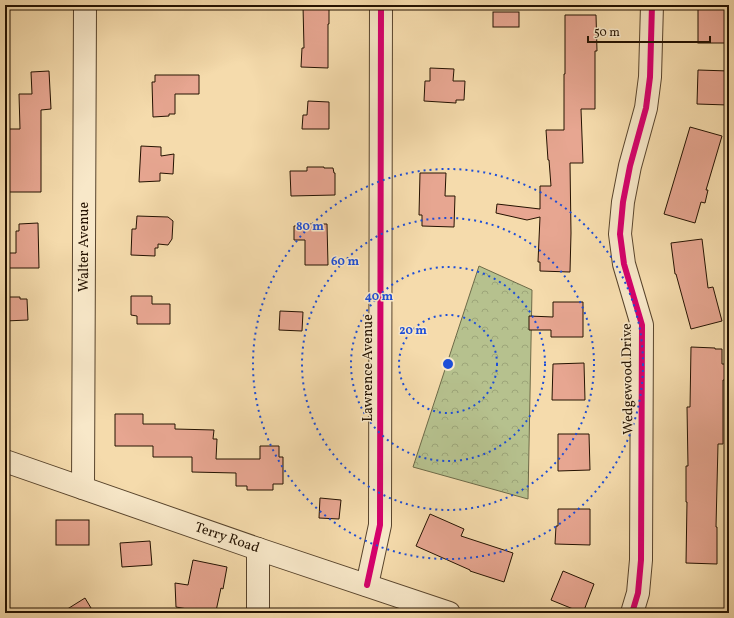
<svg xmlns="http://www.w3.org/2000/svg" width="734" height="618" viewBox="0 0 734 618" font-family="Vollkorn,serif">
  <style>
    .forest { fill: url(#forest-crowns); stroke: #6d6a48 }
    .building { fill: #e7a691; stroke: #241201 }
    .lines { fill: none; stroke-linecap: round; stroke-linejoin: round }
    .minor-casing { stroke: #58442c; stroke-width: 24 }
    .minor { stroke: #f8e8c9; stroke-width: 22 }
    .cycleway-casing { stroke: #f8e8c9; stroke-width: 8 }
    .cycleway { stroke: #d6006c; stroke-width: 6 }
    .ring { fill: none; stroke: #1d4ed8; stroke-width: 2; stroke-dasharray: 2 4 }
    .labels { text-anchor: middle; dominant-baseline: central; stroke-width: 3; stroke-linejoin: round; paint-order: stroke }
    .street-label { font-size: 14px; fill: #241201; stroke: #f8e8c9 }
    .centre { fill: #1d4ed8; stroke: #f8e8c9; stroke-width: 2 }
    .ring-label { font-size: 12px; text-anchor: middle; font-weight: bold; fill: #1d4ed8; stroke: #f8e8c9; stroke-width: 3; stroke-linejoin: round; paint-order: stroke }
  </style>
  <defs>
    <pattern id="forest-crowns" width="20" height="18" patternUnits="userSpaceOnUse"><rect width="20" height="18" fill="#b6c18e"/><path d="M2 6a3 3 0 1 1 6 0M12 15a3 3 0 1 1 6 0" fill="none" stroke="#9ca579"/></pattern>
  </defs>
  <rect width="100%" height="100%" fill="#f5dbac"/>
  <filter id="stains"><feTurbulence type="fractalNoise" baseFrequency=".005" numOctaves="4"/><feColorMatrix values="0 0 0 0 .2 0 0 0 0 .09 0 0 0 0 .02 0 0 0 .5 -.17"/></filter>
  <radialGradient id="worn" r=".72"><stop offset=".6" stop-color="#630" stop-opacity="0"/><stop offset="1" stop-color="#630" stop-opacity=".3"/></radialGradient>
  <path class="forest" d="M479,266L532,290L528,499L413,467Z"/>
  <g class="building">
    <path d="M329,5V24H328V68L301,67L302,48H304L303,6Z"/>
    <rect x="698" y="6" width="31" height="37"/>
    <rect x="493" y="12" width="26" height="15"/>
    <path d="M565,15H596L597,51H595V109H581L583,163H570L571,233L570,272L540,271V262H538L540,217L527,220L496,213L497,204L540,209V186H551L549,160H548L546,130H564V74H565Z"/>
    <path d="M430,68L454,69L453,81H465L464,100H456V103L424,101L425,81H430Z"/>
    <path d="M698,70L729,71L728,105L697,104Z"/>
    <path d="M49,71L51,109L41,110V192H5V129H20L19,94H32L31,72Z"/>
    <path d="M155,75H199V94H175V114H169V116L153,117L152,82H155Z"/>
    <path d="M308,101L329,102V129H302L303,115H307Z"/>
    <path d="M690,127L722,136L706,190H708L705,203L701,202L695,223L664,214Z"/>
    <path d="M141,146L161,147V156L174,154L173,174L160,173V181L139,182Z"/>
    <path d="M307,167H324V168H333L334,173H335V195L291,196L290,171H307Z"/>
    <path d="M420,173H446L445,196H455L454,227L422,226V215H419Z"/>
    <path d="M137,216L168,217L173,221L172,239L168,245L158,244V248H155V256L131,255L132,229H136Z"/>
    <path d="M38,223L39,268H5V253H16V231H19V224Z"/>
    <path d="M305,224H327L328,265H305V240H294V226H305Z"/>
    <path d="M702,239L708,288L713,287L722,321L691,329L676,274H675L671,243Z"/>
    <path d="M131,296H152V304H170V324H137V316L131,315Z"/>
    <path d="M5,297H20V299H27L28,320L5,321Z"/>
    <path d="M553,302H583V337H551V330H529V316L553,317Z"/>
    <path d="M280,311L303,312L302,331L279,330Z"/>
    <path d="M691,347L715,348V349H722V364H729V380H723V444H718L716,527H717V564L686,563L687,502H686V466H688L687,407H690Z"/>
    <path d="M584,363L585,400H552L553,364Z"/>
    <path d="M115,414H143V424H175V429L214,430L213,439H217L216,459H260V446H279V457H283V484H273V490H247V486H236V473L192,472V457H153V446H115Z"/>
    <path d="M558,434H589L590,470L558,471Z"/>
    <path d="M320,498L341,500L339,519L319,518Z"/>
    <path d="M558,509H590V545L555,544L556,526H558Z"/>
    <path d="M430,514L464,529L461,536L513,553L504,582L470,571V570L416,546Z"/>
    <rect x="56" y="520" width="33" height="25"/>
    <path d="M150,541L152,565L122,567L120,543Z"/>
    <path d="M193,560L227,567L223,589L221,588L216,611L205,609V612L176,607L175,583L188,585Z"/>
    <path d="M563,571L594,584L583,613L551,600Z"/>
    <path d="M85,598L94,613H61Z"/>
  </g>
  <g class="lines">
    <defs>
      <g id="minor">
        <path d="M5,461L258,549L449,613"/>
        <path d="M83,488L85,5"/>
        <path d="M258,549V613"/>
        <path d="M367,585L380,525L381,5"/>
        <path d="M632,613L638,593L641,560L642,325L624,264L620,234L623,202L630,166L646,108L650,77L652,5"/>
      </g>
    </defs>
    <use href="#minor" class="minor-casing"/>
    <use href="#minor" class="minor"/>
    <defs>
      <g id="cycleway">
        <path d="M367,585L380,525L381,5"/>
        <path d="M632,613L638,593L641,560L642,325L624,264L620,234L623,202L630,166L646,108L650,77L652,5"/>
      </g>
    </defs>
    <use href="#cycleway" class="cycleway-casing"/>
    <use href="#cycleway" class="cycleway"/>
  </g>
  <g class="ring">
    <circle cx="448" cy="364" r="49"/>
    <circle cx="448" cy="364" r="97"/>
    <circle cx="448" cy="364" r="146"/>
    <circle cx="448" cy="364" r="195"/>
  </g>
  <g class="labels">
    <g class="street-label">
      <text transform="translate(84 247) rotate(-90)">Walter Avenue</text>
      <text transform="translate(368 368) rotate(-90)">Lawrence Avenue</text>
      <text transform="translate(628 379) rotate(-91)">Wedgewood Drive</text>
      <text transform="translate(227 538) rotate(19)">Terry Road</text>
    </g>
  </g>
  <circle cx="448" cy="364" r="6" class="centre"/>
  <g class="ring-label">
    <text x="310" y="230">80 m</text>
    <text x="345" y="265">60 m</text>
    <text x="379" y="300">40 m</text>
    <text x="413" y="334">20 m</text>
  </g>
  <rect width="734" height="618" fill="none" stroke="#f5dbac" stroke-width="20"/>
  <rect x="6" y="6" width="722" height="606" fill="none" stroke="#241201" stroke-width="2"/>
  <rect x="10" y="10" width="714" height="598" fill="none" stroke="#241201"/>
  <path d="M588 36v6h122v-6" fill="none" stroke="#241201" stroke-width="2"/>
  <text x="594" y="36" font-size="12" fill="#241201" stroke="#f8e8c9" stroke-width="3" paint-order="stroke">50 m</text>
  <rect width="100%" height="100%" filter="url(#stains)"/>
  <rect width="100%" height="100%" fill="url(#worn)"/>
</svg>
